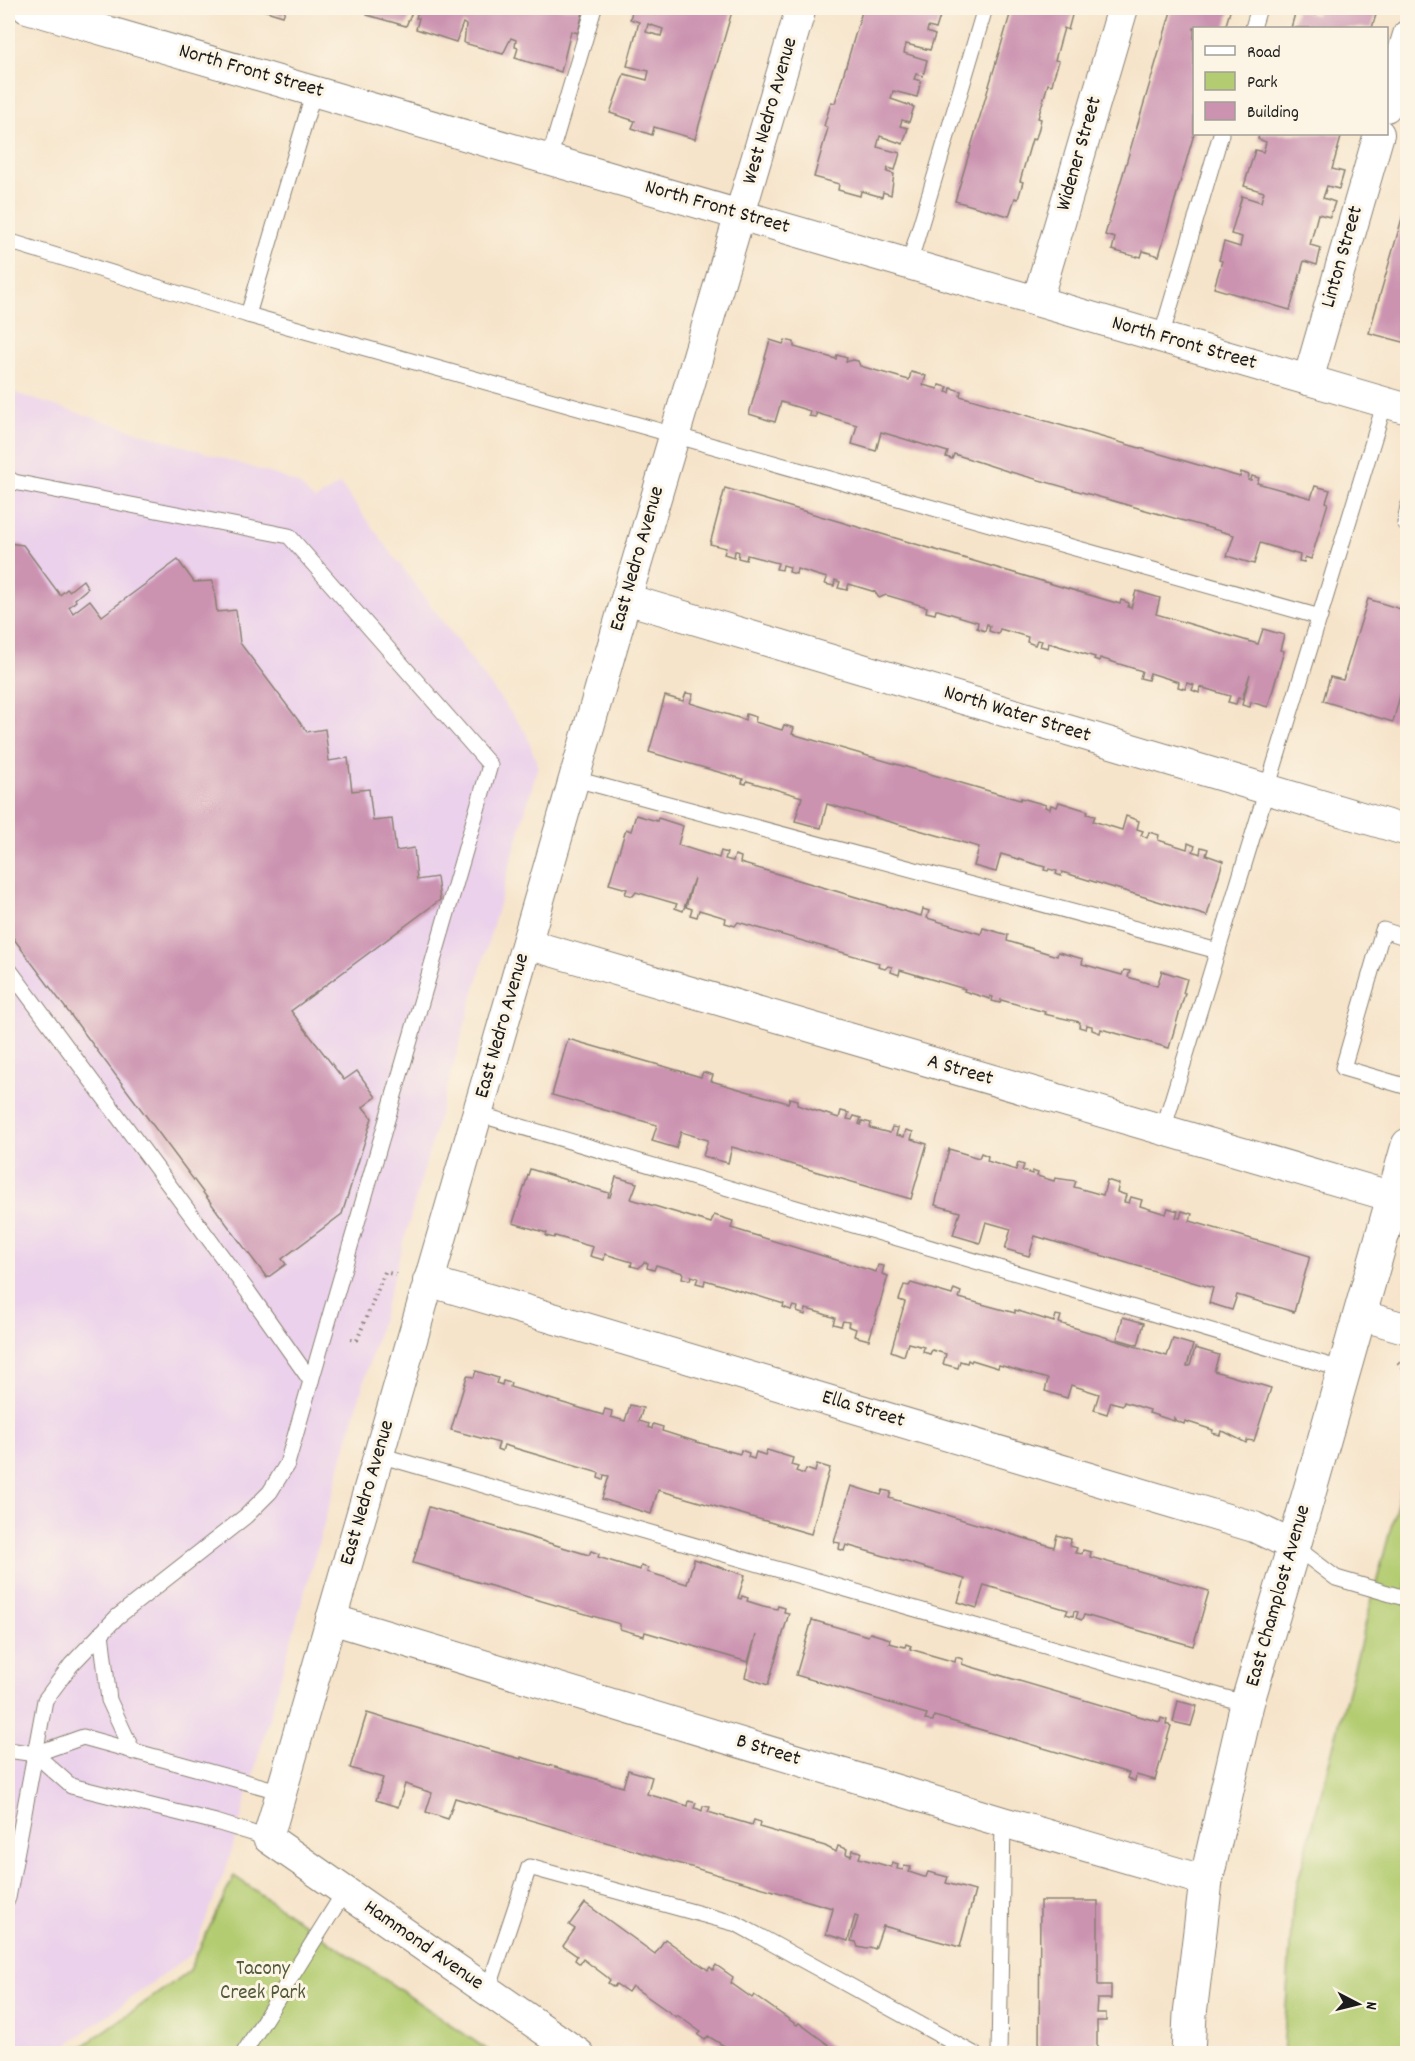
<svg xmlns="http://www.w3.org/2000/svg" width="1415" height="2061" viewBox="0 0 1415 2061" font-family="Dekko,sans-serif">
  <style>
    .built { fill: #ebd1eb }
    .green { fill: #b3cc71; stroke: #687446; stroke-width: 1.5 }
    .building { fill: #cb93b0; fill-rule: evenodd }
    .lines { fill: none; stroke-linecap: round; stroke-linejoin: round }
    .service-casing { stroke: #898073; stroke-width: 17 }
    .minor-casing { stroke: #898073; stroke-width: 32 }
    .tertiary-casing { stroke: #898073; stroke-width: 35 }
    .path { stroke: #898073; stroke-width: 4; stroke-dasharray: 1.5 4.5; stroke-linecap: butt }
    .service { stroke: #fff; stroke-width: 15 }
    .minor { stroke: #fff; stroke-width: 30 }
    .tertiary { stroke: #fff; stroke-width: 33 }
    .labels { text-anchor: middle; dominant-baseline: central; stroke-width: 6; stroke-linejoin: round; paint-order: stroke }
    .street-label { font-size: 21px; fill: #1c1c1c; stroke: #fcf5e5 }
    .park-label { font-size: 21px; fill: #515a3a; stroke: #fcf5e5 }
  </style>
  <rect width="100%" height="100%" fill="#fcf5e5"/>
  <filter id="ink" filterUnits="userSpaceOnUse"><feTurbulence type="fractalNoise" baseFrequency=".0167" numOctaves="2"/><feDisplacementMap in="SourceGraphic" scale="12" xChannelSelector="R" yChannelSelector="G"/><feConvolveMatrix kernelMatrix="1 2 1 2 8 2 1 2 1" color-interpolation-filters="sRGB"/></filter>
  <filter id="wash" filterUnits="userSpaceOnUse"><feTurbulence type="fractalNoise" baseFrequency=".008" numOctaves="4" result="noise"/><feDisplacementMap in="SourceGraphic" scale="24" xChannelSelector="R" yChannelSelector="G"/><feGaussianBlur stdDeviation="1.35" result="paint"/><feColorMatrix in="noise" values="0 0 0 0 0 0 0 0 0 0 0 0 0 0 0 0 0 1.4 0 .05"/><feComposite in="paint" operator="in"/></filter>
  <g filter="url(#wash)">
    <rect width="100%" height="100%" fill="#f6e4ca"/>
    <path class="built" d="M8,391L279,476L298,484L315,500L340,484L526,733L538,766L229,1860L193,1953L54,2054L8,2053Z"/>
    <g class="green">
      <path d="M1407,1466V2053L1283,2054L1293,1900Z"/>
      <path d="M234,1876L492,2053L72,2054L188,1972Z"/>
    </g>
    <g id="blocks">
      <g class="building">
        <path d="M264,8H286L283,16L263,10Z"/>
        <path d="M369,8H584L578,33L571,31L561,72L515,58L518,48L515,47L516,40L511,38L503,54L464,43L466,25L463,23L456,42L416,29L419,18H416L418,11L413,10L406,26L367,15Z"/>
        <path d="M633,8H733L695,139L654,127L652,135L632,128L635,121L610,113L624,74L647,80L649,71L627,66L639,22L630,19ZM648,24L663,29L661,36L646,32Z"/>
        <path d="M863,8H921L941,13L936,29L928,27L927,32L935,35L930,50L906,44L904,53L927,60L923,76L916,74L914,79L921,81L917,97L893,91L891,99L914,107L909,122L902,120L900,126L908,128L903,144L880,136L877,147L900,153L895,170L888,168L887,172L894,174L891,195L883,192L882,197L861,191L860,196L838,190L839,184L814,177L828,128L824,126L831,102L835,103Z"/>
        <path d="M1012,8H1074L1068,30L1064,28L1055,60L1059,61L1054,76L1052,85L1048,84L1038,118L1041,119L1038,132L1035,140L1032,139L1020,181L1023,182L1018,199L1015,198L1009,216L955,201Z"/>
        <path d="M1172,8H1231L1225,28H1194V134L1159,256L1143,251L1141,257L1137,256V257L1112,250L1115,238L1105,235Z"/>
        <path d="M1311,8H1378L1372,28H1291L1296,10L1316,15L1317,10Z"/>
        <path d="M1259,134H1342L1332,169L1344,172L1339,189L1327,186L1323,198L1335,202L1330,217L1318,214L1310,245L1321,248L1317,265L1304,261L1290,310L1214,288L1222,261L1219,260L1224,242L1240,247L1242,237L1231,234L1242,196L1261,202L1262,198L1264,192L1244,186L1255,150L1263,152L1265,146L1266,142L1258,139Z"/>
        <path d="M1407,201V343L1369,333Z"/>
        <path d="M770,340L783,344L785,340L794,342V347L836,359L837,355L847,358L846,362L853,360L858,361L860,366L909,380L911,372L926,376L923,385L938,389L939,385L948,387L946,392L950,393L951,388L961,391L960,396L1240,477L1241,472L1249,475L1248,480H1251L1252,476L1259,478L1257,483L1311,498L1315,486L1330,490L1326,502L1328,503L1311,559L1305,557L1304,562L1299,561L1300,555L1260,543L1254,564L1227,556L1234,535L1007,471L954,454L952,459L946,457L948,452L881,432L876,451L852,444L857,425L816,413V417L809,416L810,411L781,402L775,422L749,414Z"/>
        <path d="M725,488L1120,604L1121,600L1129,603L1128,607L1131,608L1136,591L1160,598L1156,614L1258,644L1263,629L1284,635L1280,650L1284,651L1268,707L1251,702L1250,707L1242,705L1250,674L1242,699L1238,698L1236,704L1228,702L1230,696L1200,687L1199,693L1192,690L1194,685L1187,683L1185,689L1178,687L1179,682L1150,673L1148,680L1140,678L1142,671L1100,658L1099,661L1094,659L1095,657L1049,643L1048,648L1040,646L1042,641L1037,640L1035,645L1027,642L1028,637L1000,629L998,634L989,631L990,626L987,624L985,631L977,628L978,622L938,610H936L935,614L926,612L927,607L886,595L879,598L875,592L849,584L847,590L838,588L840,582L835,580L834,586L825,584L827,578L797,569L796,574L789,572L790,567L783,565L782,570L776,569L778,563L747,555L746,560L738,558L739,552L737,551H735L734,557L724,554L726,548L710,544Z"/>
        <path d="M8,543L23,545L60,595L67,589L69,591L83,580L88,588L75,599L76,601L69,607L73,613L90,600L102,616L178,560L194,582L213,581L217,612L236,610L240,643L307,732L325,729L329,761L348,758L352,791L369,789L373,821L392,819L396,851L414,848L417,880L437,877L440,900L291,1011L344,1080L357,1071L376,1097L363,1107L372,1118L342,1214L282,1259L286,1264L267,1278L8,931Z"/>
        <path d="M1368,599L1407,611V670L1393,722L1323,701L1330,677L1343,680Z"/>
        <path d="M686,693L693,694L690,703L742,719L745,720L746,714L756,717L755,722L782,730L784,725L794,728L792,734L1020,800L1021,798L1046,805L1045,807L1050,809L1051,805L1057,807L1059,802L1088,811L1087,814L1095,816L1093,821L1122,830L1126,816L1139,821L1137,829L1143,831L1141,835L1147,838L1149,832L1159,835L1158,840L1187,849L1188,843L1195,846L1193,851L1200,854L1201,847L1208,849L1206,855L1223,861L1207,916L1062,872L1061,876L1056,874L1057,871L1049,869L1048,871L1044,870L1045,867L1001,854L996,872L974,866L979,847L827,804L821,828L795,821L802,797L747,781L746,784L742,783L743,779L649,752L665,696L683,701Z"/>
        <path d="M636,815L657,821L658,818L683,826L678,845L719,858L721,851L727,853L725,859L733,861L735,855L741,857L740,863L921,916L923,909L929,911L927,918L981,934L983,928L1008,935L1007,941L1057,956L1058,952L1083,959L1082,964L1122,975L1124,970L1130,971L1128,977L1157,986L1162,971L1187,979L1183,993H1185L1169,1048L1101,1029L1100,1033L1092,1030V1026L1087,1025L1086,1029L1079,1027L1080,1022L1044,1014L1045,1012L1001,1000L1000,1003L992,1001L993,997L990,996V999L964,991L965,989L900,970L899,975L891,972L892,967L888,966L885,969L878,967L879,963L738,922L735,926L725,923L726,918L699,910L697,917L690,915L692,909L686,907L694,878L683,911L675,908L677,904L636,892L633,896L625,894L627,889L609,884L626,829L631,831Z"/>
        <path d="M568,1039L701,1077L703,1072L713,1075L711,1081L788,1103L790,1098L798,1100L797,1105L839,1118L841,1111L849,1113L847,1119L852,1120L854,1116L861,1118L859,1124L861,1125L862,1121L871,1123L870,1128L890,1133L892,1127L898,1128L896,1135L901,1136L904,1137L906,1130L913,1132L911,1139L927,1144L911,1199L732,1147L728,1163L703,1156L708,1140L681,1132L676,1148L652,1141L657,1125L552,1095Z"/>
        <path d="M949,1149L979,1158L981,1153L988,1156L987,1161L1016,1170L1018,1163L1024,1165L1022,1171L1032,1174V1171L1038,1173L1037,1176L1054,1181L1055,1178L1076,1181L1074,1187L1103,1195L1107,1180L1119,1184L1117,1192L1126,1195L1124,1202L1129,1203L1131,1197L1142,1200L1140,1206L1166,1214L1168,1208L1178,1211L1176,1217L1180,1218L1182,1211L1192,1214L1190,1221L1310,1256L1294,1312L1237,1295L1232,1310L1209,1303L1213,1288L1035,1236L1029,1256L1005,1249L1011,1229L986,1222L980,1243L953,1235L960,1212L935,1205Z"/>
        <path d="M530,1169L609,1193L608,1197H610L616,1177L637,1183L631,1199L711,1223L714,1215L733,1221L731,1228L876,1272L878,1265L884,1266L882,1274L888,1276L869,1340L854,1336L856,1329L848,1326L849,1322L843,1321L841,1326L833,1324L835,1318L821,1313L806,1309L805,1315L797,1312L798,1307L793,1306L791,1310L783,1307L784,1304L705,1280L704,1285L696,1283L698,1278L691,1276L690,1280L682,1278L683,1273L656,1265L654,1270L647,1268L648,1263L644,1262L639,1268L631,1266L632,1262L605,1254L604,1260L590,1256L593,1247L555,1236L554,1238L546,1236L547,1233L513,1223Z"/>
        <path d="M911,1283L952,1295L954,1289L961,1292L959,1298L963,1299L1015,1313V1310L1054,1322L1056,1315L1061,1316L1059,1323L1167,1356L1173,1339L1193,1345L1187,1366H1190L1195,1348L1219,1355L1214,1371L1271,1388L1254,1441L1247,1440L1246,1443L1225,1432L1221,1431L1220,1435L1212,1433L1213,1430L1185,1421L1184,1424L1176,1421L1174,1418V1421L1149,1413L1150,1410L1124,1402L1123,1405L1111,1402L1107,1414L1094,1410L1099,1394L1071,1385L1067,1398L1045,1391L1048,1379L999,1365L998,1368L972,1360L971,1362L968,1360L967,1363L960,1361L958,1368L943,1364L946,1354L932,1350L930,1354L923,1352L924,1347L908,1343L904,1356L891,1351L905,1302L899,1300L904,1285L909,1286Z"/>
        <path d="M1123,1317L1144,1323L1138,1345L1117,1339Z"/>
        <path d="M476,1371L498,1378L496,1383L502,1385L503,1381L511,1383L510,1387L603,1415L605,1409L612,1411L611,1417L625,1421L630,1405L643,1408L639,1421L649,1424L648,1427L652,1429L653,1424L663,1427L662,1431L700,1443L740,1454L741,1450L749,1453L748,1457L754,1459L756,1452L765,1455L767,1450L793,1458L791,1465L798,1467L796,1471L804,1474L806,1469L815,1472L817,1464L830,1468L811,1534L658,1490L651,1514L602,1499L609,1476L604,1475L603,1480L598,1478L599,1473L504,1445L502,1451L497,1449L499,1443L451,1430L467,1376L474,1377Z"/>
        <path d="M851,1486L881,1495L883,1490L891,1492L889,1498L1054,1547L1057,1535L1071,1539L1070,1546L1077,1548L1075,1553L1082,1554L1083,1550L1091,1552L1090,1557L1209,1591L1193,1646L1088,1616L1084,1615L1082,1620L1076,1618L1078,1612L1074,1611L1073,1616L1066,1614L1068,1610L984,1585L977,1608L958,1602L965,1579L846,1545L844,1551L839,1549L840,1543L834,1542Z"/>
        <path d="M429,1507L589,1555L591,1551L599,1554L598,1557L640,1570L641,1566L648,1568L647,1572L687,1584L694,1559L745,1575L738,1598L741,1599L742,1596L748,1598L747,1601L763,1606L777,1609L778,1606L785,1608L784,1612L789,1613L768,1685L745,1677L756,1635L748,1662L645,1632L644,1636L620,1629V1624L413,1563Z"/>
        <path d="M812,1620L868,1636L870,1633L890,1639L889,1643L905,1647L906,1644L911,1646L910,1649L955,1662L956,1657L963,1659L962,1664L965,1665L1142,1717L1160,1722L1161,1718L1167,1720L1166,1724L1171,1726L1155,1780L1136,1775L1135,1781L1127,1778L1129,1773L934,1716L933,1721L925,1720L927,1714L923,1713L796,1675Z"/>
        <path d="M1178,1701L1197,1706L1191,1726L1173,1722Z"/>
        <path d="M367,1713L496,1752L521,1759V1757L623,1787L628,1770L652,1777L647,1794L688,1806L689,1801L696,1803L694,1808L698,1809L702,1811L703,1806L710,1807L708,1812L752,1825L754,1820L760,1822L759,1827L825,1846L836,1852L838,1846L847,1849L846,1854L851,1856L853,1850L861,1852L859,1858L891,1867L892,1862L898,1864L897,1869L903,1870L904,1866L911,1867L909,1872L924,1877H926L928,1872L948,1877L946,1883L975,1891L960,1947L883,1926L875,1949L870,1947L867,1949L858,1947L856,1942L851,1941L858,1917L855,1916L848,1941L826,1934L833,1909L832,1908L455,1798L448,1819L426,1812L432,1793L405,1784L398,1807L376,1800L383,1778L350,1768Z"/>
        <path d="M1040,1901H1098V1985H1111V1999H1097L1096,2013H1106V2021H1097V2054H1039Z"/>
        <path d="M585,1903L655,1954L665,1939L708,1970L710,1967L713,1970L716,1965L733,1977L731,1983L752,1998L754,1995L797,2025L799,2023L841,2054H737L708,2036L705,2040L698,2035L701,2032L698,2030L677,2015L676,2017L632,1986L628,1992L616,1984L614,1987L608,1983L610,1980L607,1977L583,1959L580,1964L575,1960L577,1956L563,1946L575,1929L569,1925Z"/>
      </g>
    </g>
  </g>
  <g filter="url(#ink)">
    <use href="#blocks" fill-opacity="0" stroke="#898073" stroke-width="1.5"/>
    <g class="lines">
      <defs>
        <g id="service">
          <path d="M1253,28L1259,8"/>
          <path d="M314,91L248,315L1320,617"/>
          <path d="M549,159L594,8"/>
          <path d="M8,241L248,315"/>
          <path d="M909,264L985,8"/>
          <path d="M1161,337L1221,134"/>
          <path d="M8,478L14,482L289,536L490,765L311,1381"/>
          <path d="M1408,506L1405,523H1408"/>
          <path d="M575,779L1218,951"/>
          <path d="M1408,938L1383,930L1343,1068L1408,1087"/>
          <path d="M8,968L249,1293L311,1381L287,1464L270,1492L246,1516L117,1617L71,1665L45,1700L35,1754L8,1750"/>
          <path d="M478,1114L1344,1370"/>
          <path d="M1163,1130L1385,402"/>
          <path d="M379,1455L1247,1704"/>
          <path d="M1294,1546L1336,1578L1408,1599"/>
          <path d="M101,1633L109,1700L133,1752"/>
          <path d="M35,1754L83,1737L282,1792"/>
          <path d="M35,1754L71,1786L216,1822L268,1838"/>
          <path d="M8,1898L35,1754"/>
          <path d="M488,1990L529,1867L737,1924L974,2054"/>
          <path d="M243,2054L345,1891"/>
          <path d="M999,2054L1003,1822"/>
        </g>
        <g id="minor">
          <path d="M27,8L1408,409"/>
          <path d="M1386,107L1408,35"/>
          <path d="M1037,301L1123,8"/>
          <path d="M1308,380L1379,134"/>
          <path d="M626,599L1408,831"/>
          <path d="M527,944L1393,1197"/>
          <path d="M428,1281L1254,1527L1294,1546"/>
          <path d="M1360,1315L1408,1329"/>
          <path d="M331,1619L1003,1822L1206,1881"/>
          <path d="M579,2054L268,1838L626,599L801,8"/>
        </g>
        <path id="tertiary" d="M1188,2054L1190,2014L1206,1881L1247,1704L1294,1546L1408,1145"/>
      </defs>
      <use href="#service" class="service-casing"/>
      <use href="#minor" class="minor-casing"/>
      <use href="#tertiary" class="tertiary-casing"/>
      <g class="path">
        <path d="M351,1339L357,1340L385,1272L396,1275"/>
        <path d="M1398,1363L1408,1373"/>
      </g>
      <use href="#service" class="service"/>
      <use href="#minor" class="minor"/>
      <use href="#tertiary" class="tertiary"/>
    </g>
  </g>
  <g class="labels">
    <g class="street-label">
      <text transform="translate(251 72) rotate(16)">North Front Street</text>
      <text transform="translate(771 111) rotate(-74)">West Nedro Avenue</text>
      <text transform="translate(1080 154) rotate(-74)">Widener Street</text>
      <text transform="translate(717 208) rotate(16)">North Front Street</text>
      <text transform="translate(1343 257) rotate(-74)">Linton Street</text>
      <text transform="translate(1184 344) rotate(16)">North Front Street</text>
      <text transform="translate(638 559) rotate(-74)">East Nedro Avenue</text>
      <text transform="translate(1017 715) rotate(17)">North Water Street</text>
      <text transform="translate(503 1026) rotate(-74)">East Nedro Avenue</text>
      <text transform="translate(960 1071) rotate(16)">A Street</text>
      <text transform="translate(863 1410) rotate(17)">Ella Street</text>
      <text transform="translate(368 1493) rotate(-74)">East Nedro Avenue</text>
      <text transform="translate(1279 1596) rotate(-74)">East Champlost Avenue</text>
      <text transform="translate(768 1751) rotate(17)">B Street</text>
      <text transform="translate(423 1946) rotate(35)">Hammond Avenue</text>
    </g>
    <g class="park-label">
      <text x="263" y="1970">Tacony<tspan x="263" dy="24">Creek Park</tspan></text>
    </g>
  </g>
  <rect width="1415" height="2061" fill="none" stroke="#fcf5e5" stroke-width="30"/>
  <rect x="1193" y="27" width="195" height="108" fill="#fcf5e5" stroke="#a29e95" stroke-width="1.5"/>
  <rect x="1205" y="46" width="30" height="9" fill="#ffffff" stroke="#a29e95" stroke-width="1.5"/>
  <text x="1247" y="57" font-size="18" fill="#1c1c1c">Road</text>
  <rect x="1205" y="72" width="30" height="18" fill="#b3cc71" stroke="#a29e95" stroke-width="1.5"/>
  <text x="1247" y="87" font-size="18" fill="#1c1c1c">Park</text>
  <rect x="1205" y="102" width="30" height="18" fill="#cb93b0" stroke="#a29e95" stroke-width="1.5"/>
  <text x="1247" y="117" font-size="18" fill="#1c1c1c">Building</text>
  <g transform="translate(1358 2004) rotate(97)" stroke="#fcf5e5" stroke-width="4.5" paint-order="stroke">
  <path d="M0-4.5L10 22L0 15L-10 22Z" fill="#1c1c1c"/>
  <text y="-9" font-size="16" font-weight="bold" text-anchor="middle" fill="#1c1c1c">N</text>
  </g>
</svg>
